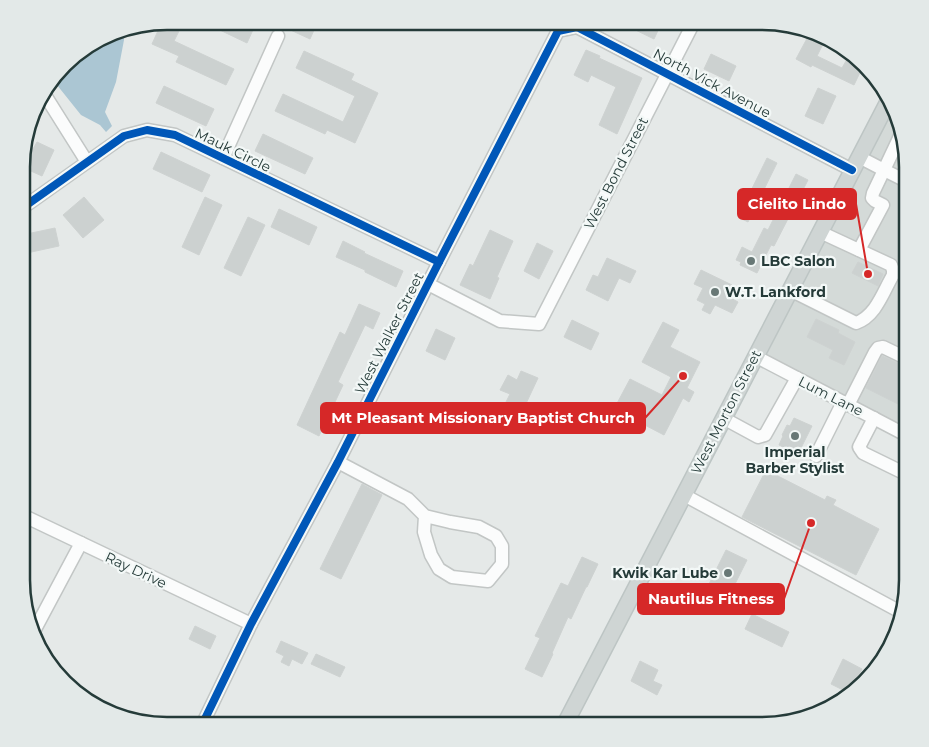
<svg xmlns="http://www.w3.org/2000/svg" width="929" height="747" viewBox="0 0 929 747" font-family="Montserrat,sans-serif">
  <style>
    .built { fill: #d4dad8 }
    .water { fill: #abc6d3 }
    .building { fill: #ccd1d0; stroke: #ced2d1 }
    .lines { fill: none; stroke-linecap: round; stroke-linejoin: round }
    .minor-casing { stroke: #c2c6c5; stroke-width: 15 }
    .major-casing { stroke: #bdc5c4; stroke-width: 18 }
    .minor { stroke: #fbfcfc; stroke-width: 12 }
    .major { stroke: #cfd5d4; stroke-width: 15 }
    .cycleway-casing { stroke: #f3f8f7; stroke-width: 11 }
    .cycleway { stroke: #0057b8; stroke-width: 8 }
    .poi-dot { fill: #687876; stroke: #f3f8f7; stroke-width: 2 }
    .labels { text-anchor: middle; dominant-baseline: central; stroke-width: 4.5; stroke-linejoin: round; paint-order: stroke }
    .street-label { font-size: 14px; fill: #253b39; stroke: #f3f8f7 }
    .poi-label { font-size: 14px; font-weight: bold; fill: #253b39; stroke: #f3f8f7; text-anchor: start }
    .rim { fill: none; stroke: #253b39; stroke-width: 2.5 }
    .leader { fill: none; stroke: #d62828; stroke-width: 2 }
    .callout-dot { fill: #d62828; stroke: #f3f8f7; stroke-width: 2 }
    .callout { fill: #d62828; stroke: #d62828; stroke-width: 2 }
    .callout-label { font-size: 15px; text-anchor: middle; font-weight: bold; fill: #fff }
  </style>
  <rect width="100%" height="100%" fill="#e5e9e8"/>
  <path class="built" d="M893,106L897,111L908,167V428L766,356Z"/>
  <path class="water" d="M120,29H123L124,40L116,82L105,112L112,126L106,132L100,125L81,115L53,80L71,57Z"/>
  <g class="building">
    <path d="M167,21H184L174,41L234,69L226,85L176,62L179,56L152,44L162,22Z"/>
    <path d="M201,21H257L247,43Z"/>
    <path d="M271,21H318L310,39Z"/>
    <path d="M617,21H648L662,22L654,39Z"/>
    <path d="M811,31L818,32L826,38L817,56L842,68L850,54L864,64L854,85L812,65L811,67L796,59Z"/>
    <path d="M586,50L600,56L599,58L642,78L617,134L599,125L616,87L591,75L588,82L574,75Z"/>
    <path d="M304,51L354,74L351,80L378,93L355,143L327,130L325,134L275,111L283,94L343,122L355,96L296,68Z"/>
    <path d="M711,54L736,66L729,81L704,69Z"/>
    <path d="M164,86L214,109L206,126L156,103Z"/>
    <path d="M818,88L836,96L823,124L805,116Z"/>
    <path d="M263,134L313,158L305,174L255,151Z"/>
    <path d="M37,142L54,150L42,176L22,167L23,148L24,145L33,149Z"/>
    <path d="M161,152L210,175L202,192L153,169Z"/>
    <path d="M767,158L777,163L748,222L738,217Z"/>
    <path d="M796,174L808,180L774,246L771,245L757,273L740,265L741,262L736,260L742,247L752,252L764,228L768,230Z"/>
    <path d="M84,197L104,220L83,238L63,215Z"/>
    <path d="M205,197L222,205L199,255L182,247Z"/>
    <path d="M279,209L317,227L309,245L271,227Z"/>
    <path d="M248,217L265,225L241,276L224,268Z"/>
    <path d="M55,228L59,246L22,254V235Z"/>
    <path d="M490,230L513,241L497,277L499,278L490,299L460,285L470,264L473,266Z"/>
    <path d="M343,241L365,252L364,253L403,271L396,287L365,272V270L336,257Z"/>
    <path d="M537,243L553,251L539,279L524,271Z"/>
    <path d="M607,258L636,271L630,283L619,278L608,301L586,290L593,275L598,277Z"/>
    <path d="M858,262L883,274L878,286L852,273Z"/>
    <path d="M701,270L732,285L727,296L738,302L732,313L715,305L710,314L702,310L705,304L697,300L703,288L694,284Z"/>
    <path d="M359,304L380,313L373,329L365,325L338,382L343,385L319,436L297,425L340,332L345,335Z"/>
    <path d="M816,319L839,330L838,333L855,342L844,365L829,358L833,350L807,337Z"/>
    <path d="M572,320L599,333L591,350L564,337Z"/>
    <path d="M663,322L679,330L670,347L700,362L687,388L694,392L689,402L683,398L664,435L614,409L630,379L662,395L671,377L642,362Z"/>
    <path d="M436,329L455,338L445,360L426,351Z"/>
    <path d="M882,356L908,368V409L866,388Z"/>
    <path d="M521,371L538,378L523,410L506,402L510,394L500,390L508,375L517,380Z"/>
    <path d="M794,418L812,426L798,454L779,445L783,436L782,435L787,425L790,426Z"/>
    <path d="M766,470L825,500L827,496L836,500L833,505L879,529L856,575L742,517Z"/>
    <path d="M362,484L382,495L341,579L320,569Z"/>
    <path d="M726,550L747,560L729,596L708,586Z"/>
    <path d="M582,557L598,564L587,587H586L571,619L568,617L552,653L553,654L542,677L525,669L540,638L535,636L561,583L568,586Z"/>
    <path d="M752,614L789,632L782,647L745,629Z"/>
    <path d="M195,626L216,636L210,649L189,639Z"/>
    <path d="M281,641L308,653L302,664L292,659L289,666L281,662L284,656L276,652Z"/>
    <path d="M316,654L345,667L340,677L311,664Z"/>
    <path d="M843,659L862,669L849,693L831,684Z"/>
    <path d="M640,661L658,670L653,681L662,685L657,695L631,681Z"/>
  </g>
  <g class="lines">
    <defs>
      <g id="minor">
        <path d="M43,92L87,162"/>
        <path d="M901,134L884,170L908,182"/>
        <path d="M223,158L278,36"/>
        <path d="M22,203L28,204L124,136L147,130L175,135L439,262"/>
        <path d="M859,250L883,205L875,201L872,198L873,193L884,170L859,157"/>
        <path d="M428,284L500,321L539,324L694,22"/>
        <path d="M790,290L856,323C876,316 883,292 893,275V270L891,265L820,232"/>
        <path d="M755,356L908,436"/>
        <path d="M848,405L875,352L878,348L883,347L908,359"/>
        <path d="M723,418L758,437L765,435L797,378"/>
        <path d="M874,418L859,447L863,453L908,475"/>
        <path d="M816,456L843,402"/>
        <path d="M338,462L408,499L425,516L424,532L431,555L439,569L452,577L488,581L502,564V546L496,536L479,527L450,522L425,516"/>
        <path d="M684,495L897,610L902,611"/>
        <path d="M22,515L251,624"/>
        <path d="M33,633L81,543"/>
        <path d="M202,725L251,624L338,462L439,262L558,31L577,27L852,170"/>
      </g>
      <path id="major" d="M564,726L889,100"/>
    </defs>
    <use href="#minor" class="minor-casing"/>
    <use href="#major" class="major-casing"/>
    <use href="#minor" class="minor"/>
    <use href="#major" class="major"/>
    <defs>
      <g id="cycleway">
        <path d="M22,203L28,204L124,136L147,130L175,135L439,262"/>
        <path d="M202,725L251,624L338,462L439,262L558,31L577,27L852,170"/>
      </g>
    </defs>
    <use href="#cycleway" class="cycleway-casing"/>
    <use href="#cycleway" class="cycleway"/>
  </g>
  <g class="poi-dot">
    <circle cx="751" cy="261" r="5"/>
    <circle cx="715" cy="292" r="5"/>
    <circle cx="795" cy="436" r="5"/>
    <circle cx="728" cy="573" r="5"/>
  </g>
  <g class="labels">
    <g class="street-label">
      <text transform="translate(712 83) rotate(28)">North Vick Avenue</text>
      <text transform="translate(233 150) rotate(26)">Mauk Circle</text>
      <text transform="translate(616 173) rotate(-63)">West Bond Street</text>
      <text transform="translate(389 333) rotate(-63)">West Walker Street</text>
      <text transform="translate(831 396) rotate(27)">Lum Lane</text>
      <text transform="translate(726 412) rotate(-63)">West Morton Street</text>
      <text transform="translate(136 570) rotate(25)">Ray Drive</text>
    </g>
    <g class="poi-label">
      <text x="761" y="261">LBC Salon</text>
      <text x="725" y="292">W.T. Lankford</text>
      <text x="795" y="452" text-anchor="middle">Imperial<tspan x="795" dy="16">Barber Stylist</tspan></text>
      <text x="718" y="573" text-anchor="end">Kwik Kar Lube</text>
    </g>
  </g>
  <path d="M0 0H929V747H0ZM167 30H762A137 137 0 0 1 899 167V580A137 137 0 0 1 762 717H167A137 137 0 0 1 30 580V167A137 137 0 0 1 167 30Z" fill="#e3e9e8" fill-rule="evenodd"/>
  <path class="rim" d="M167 30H762A137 137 0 0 1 899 167V580A137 137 0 0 1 762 717H167A137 137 0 0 1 30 580V167A137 137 0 0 1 167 30Z"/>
  <path class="leader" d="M868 274L856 204M683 376L645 418M811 523L784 599"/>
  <g class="callout-dot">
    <circle cx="868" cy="274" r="5"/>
    <circle cx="683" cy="376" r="5"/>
    <circle cx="811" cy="523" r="5"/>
  </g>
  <g class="callout">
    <rect x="738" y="189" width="118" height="30" rx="5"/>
    <rect x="321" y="403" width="324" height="30" rx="5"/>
    <rect x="638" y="584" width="146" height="30" rx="5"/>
  </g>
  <g class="callout-label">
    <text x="797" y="209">Cielito Lindo</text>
    <text x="483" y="423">Mt Pleasant Missionary Baptist Church</text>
    <text x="711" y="604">Nautilus Fitness</text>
  </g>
</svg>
